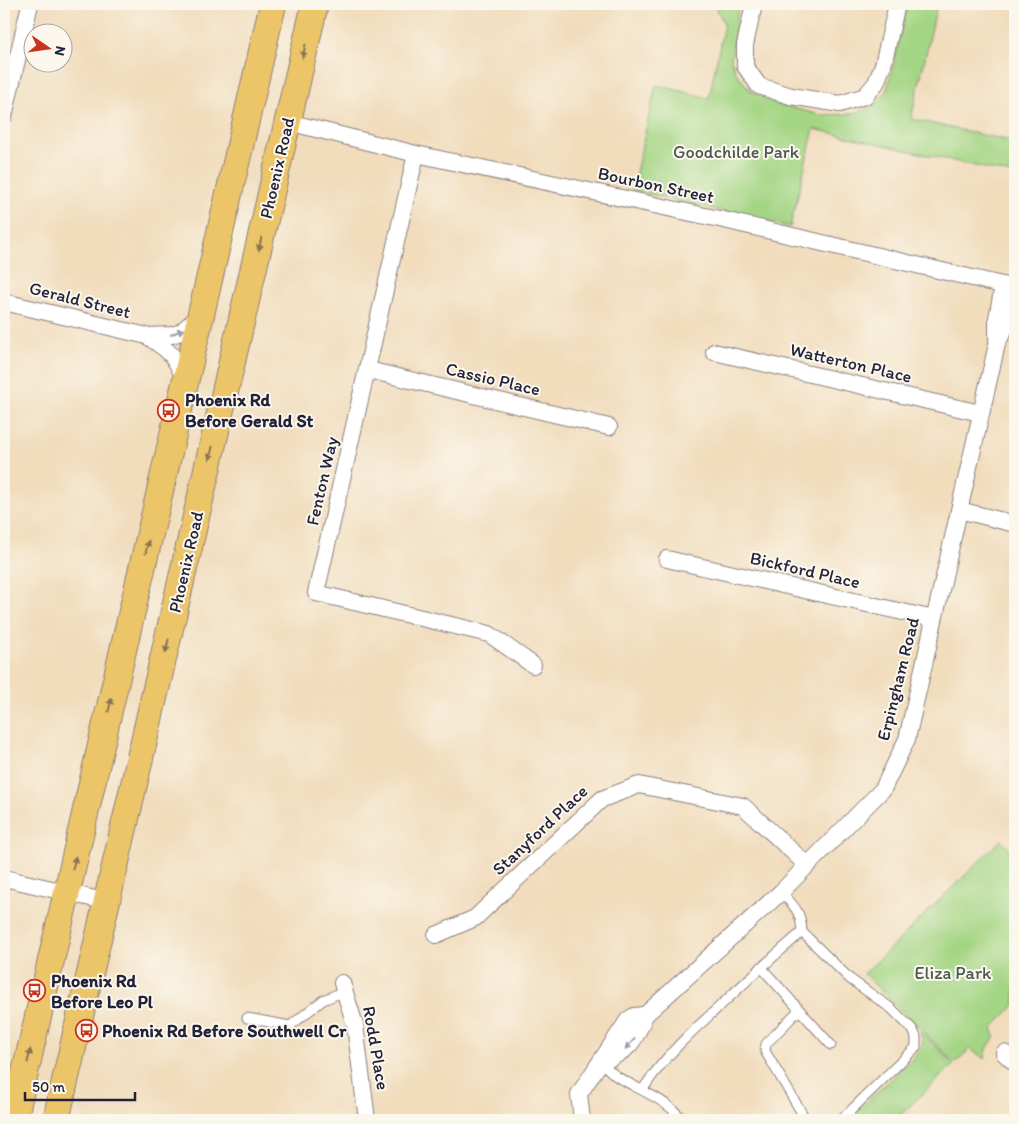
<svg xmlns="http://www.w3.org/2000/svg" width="1019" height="1124" viewBox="0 0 1019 1124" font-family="Itim,sans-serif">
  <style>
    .green { fill: #a4d584; stroke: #637c60 }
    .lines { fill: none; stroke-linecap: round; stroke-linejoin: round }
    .lane-casing { stroke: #8a7f7c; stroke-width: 11 }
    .street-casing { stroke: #8a7f7c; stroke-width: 18 }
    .primary-casing { stroke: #8a7f7c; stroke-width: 28 }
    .lane { stroke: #fff; stroke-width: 9 }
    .street { stroke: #fff; stroke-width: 16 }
    .primary { stroke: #edc569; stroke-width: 26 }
    .oneway { fill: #887452 }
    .oneway2 { fill: #9c9ca7 }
    .labels { text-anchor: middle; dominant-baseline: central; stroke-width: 4; stroke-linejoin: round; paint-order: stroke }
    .park-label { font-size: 18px; fill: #495851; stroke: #fbf7ec }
    .street-label { font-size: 18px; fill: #22223b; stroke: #fbf7ec }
    .poi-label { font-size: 18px; font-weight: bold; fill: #22223b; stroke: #fbf7ec; text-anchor: start }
  </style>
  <rect width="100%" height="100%" fill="#fbf7ec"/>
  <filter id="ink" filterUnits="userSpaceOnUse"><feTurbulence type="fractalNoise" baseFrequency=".02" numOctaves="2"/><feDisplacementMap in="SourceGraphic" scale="10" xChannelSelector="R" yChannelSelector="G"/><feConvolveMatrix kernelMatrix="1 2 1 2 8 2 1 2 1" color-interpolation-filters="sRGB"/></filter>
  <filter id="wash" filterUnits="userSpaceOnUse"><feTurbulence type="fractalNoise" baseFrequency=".0096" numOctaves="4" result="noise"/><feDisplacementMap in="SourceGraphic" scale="20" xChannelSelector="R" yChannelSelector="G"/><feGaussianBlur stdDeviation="1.12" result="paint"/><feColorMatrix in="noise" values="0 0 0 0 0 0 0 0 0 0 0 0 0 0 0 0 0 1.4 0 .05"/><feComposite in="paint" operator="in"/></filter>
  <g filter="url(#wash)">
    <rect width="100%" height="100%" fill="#f1dcbc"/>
    <g class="green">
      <path d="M717,4H735L738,10L731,59L736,73L751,91L777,104L820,115L851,114L872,107L886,93L908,4L936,10L911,119L1015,142V175L814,129L790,227L632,190L656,85L709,98L724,24L716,8Z"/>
      <path d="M1001,840L1015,855V1005L992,1028L995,1036L987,1049L985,1059L970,1049L955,1063L864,974Z"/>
      <path d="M920,1031L954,1064L895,1120H848L916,1055L923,1043Z"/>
    </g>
  </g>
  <g filter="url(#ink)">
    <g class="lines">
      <defs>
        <g id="lane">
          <path d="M802,932L850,979L892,1009L913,1030L916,1037V1047L841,1120"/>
          <path d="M761,967L831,1045"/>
          <path d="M799,1010L766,1044L765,1051L806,1120"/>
          <path d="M247,1018L290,1026L323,1000L345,991"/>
          <path d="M602,1062C606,1067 611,1072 616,1076C639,1090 666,1099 683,1120"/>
          <path d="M643,1089C665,1056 690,1033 720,1006C747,980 774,956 802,932C801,911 794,906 781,892"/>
        </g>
        <g id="street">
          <path d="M754,4L745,45V66L759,86L791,96L840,104L865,96L876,83L883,65L897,4"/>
          <path d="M4,116L30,4"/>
          <path d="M288,122L416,154L724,220L1015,288"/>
          <path d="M416,154L316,593L489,634L533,665"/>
          <path d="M4,302L147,336L172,335L181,332L200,315"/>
          <path d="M147,336C170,351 175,355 185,381"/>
          <path d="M997,339V318L1003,286"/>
          <path d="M714,352L980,413"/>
          <path d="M368,370L609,427"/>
          <path d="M959,510L1015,524"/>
          <path d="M667,559L934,619"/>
          <path d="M4,878L108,902"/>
          <path d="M436,935L475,918L602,799L639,785L743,806L807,865"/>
          <path d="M342,983L355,1025L367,1120"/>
          <path d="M1004,1053L1015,1063"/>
          <path d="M602,1062C630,1050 634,1043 645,1015L781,892L883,789L907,739L997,344L1010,318L1015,294"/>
          <path d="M582,1120L579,1094L628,1020L634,1016L645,1015"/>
        </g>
        <g id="primary">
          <path d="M14,1120L273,4"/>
          <path d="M56,1120L315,4"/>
        </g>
      </defs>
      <use href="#lane" class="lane-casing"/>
      <use href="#street" class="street-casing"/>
      <use href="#primary" class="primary-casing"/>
      <use href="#lane" class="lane"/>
      <use href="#street" class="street"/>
      <use href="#primary" class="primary"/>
    </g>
    <defs><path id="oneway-solid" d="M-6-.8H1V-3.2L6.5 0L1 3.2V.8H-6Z" transform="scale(1.25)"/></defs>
    <g class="oneway">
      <use href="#oneway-solid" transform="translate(304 51) rotate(103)"/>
      <use href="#oneway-solid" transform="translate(260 244) rotate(103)"/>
      <use href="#oneway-solid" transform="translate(211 453) rotate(103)"/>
      <use href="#oneway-solid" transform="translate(147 547) rotate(-77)"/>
      <use href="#oneway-solid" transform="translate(167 646) rotate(103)"/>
      <use href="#oneway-solid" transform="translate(110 705) rotate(-77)"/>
      <use href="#oneway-solid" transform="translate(74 863) rotate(-77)"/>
      <use href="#oneway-solid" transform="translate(29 1056) rotate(-77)"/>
    </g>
    <g class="oneway2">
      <use href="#oneway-solid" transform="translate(177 332) rotate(-24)"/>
      <use href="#oneway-solid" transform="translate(630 1044) rotate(133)"/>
    </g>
  </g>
  <defs>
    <symbol id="bus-ring" viewBox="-11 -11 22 22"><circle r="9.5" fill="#fbf7ec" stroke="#c8321e" stroke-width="1.5"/><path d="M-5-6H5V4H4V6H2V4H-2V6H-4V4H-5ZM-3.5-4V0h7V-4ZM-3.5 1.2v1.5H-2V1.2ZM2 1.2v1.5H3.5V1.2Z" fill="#c8321e"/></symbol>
  </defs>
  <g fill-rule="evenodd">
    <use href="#bus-ring" x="156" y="398" width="25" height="25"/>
    <use href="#bus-ring" x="22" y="978" width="25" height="25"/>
    <use href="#bus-ring" x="74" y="1018" width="25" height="25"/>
  </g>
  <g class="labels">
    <g class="park-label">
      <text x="736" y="152">Goodchilde Park</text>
      <text x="953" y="973">Eliza Park</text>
    </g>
    <g class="street-label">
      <text transform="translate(277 168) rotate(-77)">Phoenix Road</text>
      <text transform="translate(656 185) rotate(12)">Bourbon Street</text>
      <text transform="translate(80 300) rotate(14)">Gerald Street</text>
      <text transform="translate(851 363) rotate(13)">Watterton Place</text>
      <text transform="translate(493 379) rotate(13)">Cassio Place</text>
      <text transform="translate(322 481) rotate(-77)">Fenton Way</text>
      <text transform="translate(186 562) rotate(-77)">Phoenix Road</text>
      <text transform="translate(805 570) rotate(13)">Bickford Place</text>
      <text transform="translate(898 679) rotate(-76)">Erpingham Road</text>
      <text transform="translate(540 830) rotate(-43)">Stanyford Place</text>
      <text transform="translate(376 1048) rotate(80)">Rodd Place</text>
    </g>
    <g class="poi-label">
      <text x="185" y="400">Phoenix Rd<tspan x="185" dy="21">Before Gerald St</tspan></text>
      <text x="51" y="981">Phoenix Rd<tspan x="51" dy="21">Before Leo Pl</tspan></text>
      <text x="102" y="1031">Phoenix Rd Before Southwell Cr</text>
    </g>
  </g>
  <rect width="1019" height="1124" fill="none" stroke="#fbf7ec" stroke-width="20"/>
  <g transform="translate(48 48) rotate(103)"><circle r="24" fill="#fbf7ec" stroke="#a4a2a5"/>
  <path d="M0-4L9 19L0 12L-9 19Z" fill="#c8321e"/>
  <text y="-8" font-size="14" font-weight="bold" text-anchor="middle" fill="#22223b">N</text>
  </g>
  <path d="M25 1092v8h110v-8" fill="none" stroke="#22223b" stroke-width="2.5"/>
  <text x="32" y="1092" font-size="15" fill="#22223b" stroke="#fbf7ec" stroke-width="4" paint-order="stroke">50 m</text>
</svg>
